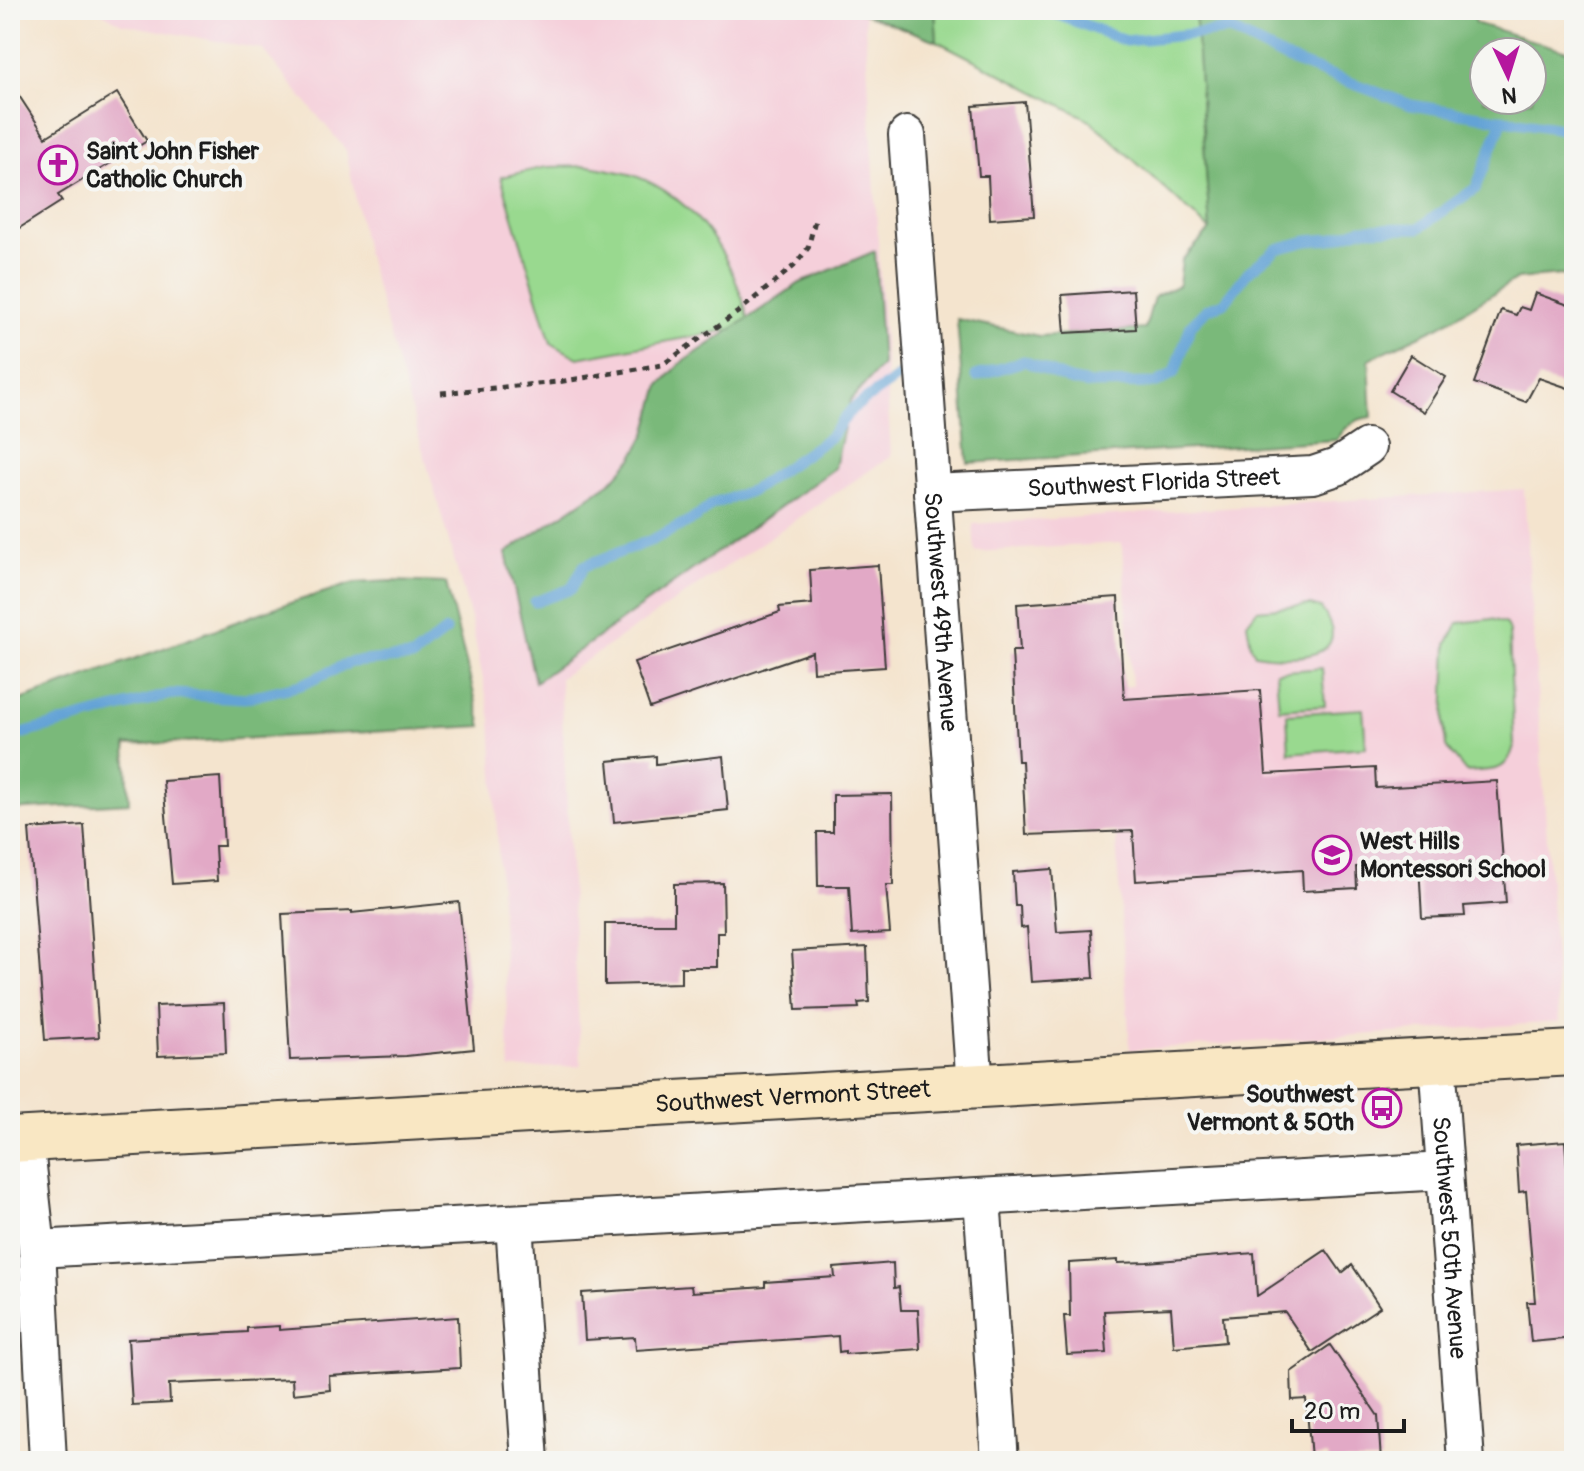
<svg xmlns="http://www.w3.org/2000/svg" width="1584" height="1471" viewBox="0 0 1584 1471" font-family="Pangolin,sans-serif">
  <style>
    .built { fill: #f5cfda }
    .green { fill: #99d98f; stroke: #5a7a56; stroke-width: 2 }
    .forest { fill: #7ab97a; stroke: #4b6a4b; stroke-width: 2; fill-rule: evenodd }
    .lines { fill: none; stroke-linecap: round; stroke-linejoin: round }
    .stream { stroke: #64a3d6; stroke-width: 11 }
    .building { fill: #e2a9c6 }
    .street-casing { stroke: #3c3a37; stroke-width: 40 }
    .secondary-casing { stroke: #3c3a37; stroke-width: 48 }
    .path { stroke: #3c3a37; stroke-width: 5; stroke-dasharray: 6 6; stroke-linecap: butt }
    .street { stroke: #fff; stroke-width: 36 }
    .secondary { stroke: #f9e7c3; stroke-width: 44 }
    .labels { text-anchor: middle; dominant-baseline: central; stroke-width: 8; stroke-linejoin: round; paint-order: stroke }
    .poi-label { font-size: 24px; font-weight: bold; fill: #1c1c1c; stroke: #f6f6f2; text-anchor: start }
    .street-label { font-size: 24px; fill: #1c1c1c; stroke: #f6f6f2 }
  </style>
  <rect width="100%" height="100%" fill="#f6f6f2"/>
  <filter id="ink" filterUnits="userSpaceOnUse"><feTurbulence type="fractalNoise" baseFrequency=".0125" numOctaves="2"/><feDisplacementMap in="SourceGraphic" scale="16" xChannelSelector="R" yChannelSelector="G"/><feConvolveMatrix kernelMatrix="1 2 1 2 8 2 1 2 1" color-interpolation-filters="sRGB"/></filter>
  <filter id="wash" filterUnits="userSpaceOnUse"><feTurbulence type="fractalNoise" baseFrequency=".006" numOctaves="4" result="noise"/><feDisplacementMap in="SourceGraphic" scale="32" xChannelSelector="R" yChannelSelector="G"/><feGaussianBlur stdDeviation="1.8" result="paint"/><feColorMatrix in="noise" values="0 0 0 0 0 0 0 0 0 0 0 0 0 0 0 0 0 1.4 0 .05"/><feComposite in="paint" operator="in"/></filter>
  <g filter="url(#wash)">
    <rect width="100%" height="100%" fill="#f4e4ce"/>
    <g class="built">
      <path d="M98,10H864L891,456L560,678L581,1066L510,1069L491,719L470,615L366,252L346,150L262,49L122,24Z"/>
      <path d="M1524,489L1559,1022L1130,1050L1106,688L1132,686L1122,543L975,552L973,524Z"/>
    </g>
    <g class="green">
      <path d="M935,10H1195L1210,230L1090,120L937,41Z"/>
      <path d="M590,166C604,169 620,171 633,175C699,199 735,261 750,326L578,358L551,343L501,177L546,167Z"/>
      <path d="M1310,605L1321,608C1359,662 1288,660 1255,654L1251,646L1247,623L1257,610Z"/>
      <path d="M1492,619L1506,624L1509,632L1514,746C1506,775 1492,769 1466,772L1446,747L1444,722L1447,644L1458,623Z"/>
      <path d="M1322,668L1325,706L1279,709L1276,672Z"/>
      <path d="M1363,709L1366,747L1289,753L1287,714Z"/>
    </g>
    <g class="forest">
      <path d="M854,10H935L937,41Z"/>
      <path d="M1195,10H1473L1475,23L1574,53V280L1561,275L1517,279L1440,326L1369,359L1372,417C1356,418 1345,426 1337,440L968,463L957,319L1039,336L1145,329L1154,297L1179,285L1182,260L1210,230ZM1484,52H1532V100H1484Z"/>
      <path d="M875,251L882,365L850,401L835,468L535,682L506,553L612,481L632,459L646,434L660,385L680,364L800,283Z"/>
      <path d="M391,581L446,583L482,726L126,745L129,803L10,810V704L274,608L354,583Z"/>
    </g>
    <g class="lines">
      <g class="stream">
        <path d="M1046,10L1126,41L1230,30L1287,59L1411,105L1574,131"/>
        <path d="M976,376L1024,361L1069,380L1089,384L1157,383L1175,372L1191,325L1207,309L1224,303L1248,272L1277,249L1307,241L1331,239L1361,229L1419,228L1476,188L1503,119"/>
        <path d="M535,602L571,589L584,566L652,540L695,518L713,504L753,490L830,437L852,409L901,375"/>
        <path d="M10,737L171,694L245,698L301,685L351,662L413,657L446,631"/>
      </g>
    </g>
    <g id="blocks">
      <g class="building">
        <path d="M10,82L46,137L117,93L147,141L58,195L62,201L10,234Z"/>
        <path d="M1025,102L1034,216L990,219L988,176H979L973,106Z"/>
        <path d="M1133,290L1136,329L1065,333L1062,295Z"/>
        <path d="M1535,293L1574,307V390L1539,378L1526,402L1474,383L1501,310L1516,315L1520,307L1529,310Z"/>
        <path d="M1411,355L1446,377L1424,412L1390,391Z"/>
        <path d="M878,565L885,667L813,672L812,652L650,708L634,662L780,612L779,607L812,604L810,570Z"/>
        <path d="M1118,597L1124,699L1260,690L1266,774L1375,768L1376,788L1497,781L1506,903L1464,906L1465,916L1422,918L1419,864L1356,867L1357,888L1303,891L1302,870L1136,881L1133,831L1026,835L1022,761H1018L1012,651H1020L1017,604Z"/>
        <path d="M656,756V764L723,756L728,810L614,822L608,761Z"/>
        <path d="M220,777L224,846H215L217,881L172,884L163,781Z"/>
        <path d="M892,794L893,885H886L890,933L852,935L849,886H818L817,832H833V795Z"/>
        <path d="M84,825L99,1037L45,1040L29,829Z"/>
        <path d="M1052,869L1057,932L1091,930L1094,978L1031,982L1027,927L1021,928L1020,906H1015L1013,872Z"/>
        <path d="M723,883L724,933H717V967H681V983L605,985V924H674V884Z"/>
        <path d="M459,902L474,1049L406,1056L290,1060L282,914L352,911V913Z"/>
        <path d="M867,947L869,1002L858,1003L859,1008L796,1010L792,951Z"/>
        <path d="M224,1003L226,1053L158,1056L156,1006Z"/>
        <path d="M1565,1141L1572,1232L1574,1231V1338L1531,1342L1527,1302H1535L1526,1191L1519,1192L1516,1145Z"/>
        <path d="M1326,1250L1342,1273L1352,1265L1380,1307L1312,1352L1285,1312L1223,1317L1225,1342L1174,1347L1171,1308L1104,1311L1107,1353L1067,1355L1064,1316H1070L1069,1263L1118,1260V1263L1147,1262L1254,1253L1257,1296Z"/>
        <path d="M893,1263L894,1288L899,1287L901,1310H918L920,1349L845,1354V1351L839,1352L838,1336L636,1350L635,1337L585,1340L582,1293L691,1286L692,1292L765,1287V1282L835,1277L834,1268Z"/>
        <path d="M458,1317L460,1368L329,1376L330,1390L293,1394L292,1379L169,1384L170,1403L132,1405L128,1339L247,1332V1328L279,1326V1330Z"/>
        <path d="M1330,1345L1378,1416L1381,1461H1329L1328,1456L1311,1458L1306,1399L1292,1400L1291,1372Z"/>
      </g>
    </g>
  </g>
  <g filter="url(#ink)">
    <use href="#blocks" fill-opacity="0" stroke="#3c3a37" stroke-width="2"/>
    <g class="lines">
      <defs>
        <g id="street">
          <path id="s1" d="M907,135L975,1087"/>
          <path id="s2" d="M932,493L1313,475L1337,467L1367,447"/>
          <path id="s3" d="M1437,1060L1466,1461"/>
          <path d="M25,1139L37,1249L48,1461"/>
          <path d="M982,1197L1000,1461"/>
          <path d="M514,1223L530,1461"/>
          <path d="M37,1249L1445,1171"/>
        </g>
        <g id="secondary">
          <path id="s4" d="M10,1140L1574,1053"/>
        </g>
      </defs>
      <use href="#street" class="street-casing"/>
      <use href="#secondary" class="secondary-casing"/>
      <path class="path" d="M441,393L558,382L662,365L738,312L794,266L808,248L815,220"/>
      <use href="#street" class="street"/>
      <use href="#secondary" class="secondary"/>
    </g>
  </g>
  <defs>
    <symbol id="church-ring" viewBox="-11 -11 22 22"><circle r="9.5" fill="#f6f6f2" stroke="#b5179e" stroke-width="1.5"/><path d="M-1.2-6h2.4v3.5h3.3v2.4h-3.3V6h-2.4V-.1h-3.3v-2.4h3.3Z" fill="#b5179e"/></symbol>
    <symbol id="school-ring" viewBox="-11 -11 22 22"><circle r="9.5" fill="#f6f6f2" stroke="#b5179e" stroke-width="1.5"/><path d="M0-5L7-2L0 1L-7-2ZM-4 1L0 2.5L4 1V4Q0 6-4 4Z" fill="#b5179e"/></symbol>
    <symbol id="bus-ring" viewBox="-11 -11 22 22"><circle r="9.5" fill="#f6f6f2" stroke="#b5179e" stroke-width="1.5"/><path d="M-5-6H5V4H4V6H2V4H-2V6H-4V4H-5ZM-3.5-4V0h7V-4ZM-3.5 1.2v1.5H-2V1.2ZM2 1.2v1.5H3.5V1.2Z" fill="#b5179e"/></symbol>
  </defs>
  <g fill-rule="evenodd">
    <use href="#church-ring" x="36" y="143" width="44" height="44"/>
    <use href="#school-ring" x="1310" y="833" width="44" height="44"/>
    <use href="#bus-ring" x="1360" y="1086" width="44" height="44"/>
  </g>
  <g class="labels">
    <g class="poi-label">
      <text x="86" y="151">Saint John Fisher<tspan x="86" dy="28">Catholic Church</tspan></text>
      <text x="1360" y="841">West Hills<tspan x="1360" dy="28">Montessori School</tspan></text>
      <text x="1354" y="1094" text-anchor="end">Southwest<tspan x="1354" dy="28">Vermont &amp; 50th</tspan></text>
    </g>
    <g class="street-label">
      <text stroke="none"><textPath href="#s2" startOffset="222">Southwest Florida Street</textPath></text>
      <text stroke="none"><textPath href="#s1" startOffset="478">Southwest 49th Avenue</textPath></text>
      <text stroke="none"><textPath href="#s4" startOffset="784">Southwest Vermont Street</textPath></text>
      <text stroke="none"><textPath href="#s3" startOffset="178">Southwest 50th Avenue</textPath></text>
    </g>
  </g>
  <rect width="1584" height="1471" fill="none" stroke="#f6f6f2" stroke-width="40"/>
  <g transform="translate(1508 76) rotate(176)"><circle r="38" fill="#f6f6f2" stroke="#9f9f9c" stroke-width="2"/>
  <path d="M0-6L14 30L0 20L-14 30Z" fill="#b5179e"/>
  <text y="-12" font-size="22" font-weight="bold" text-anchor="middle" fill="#1c1c1c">N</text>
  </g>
  <path d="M1292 1419v12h112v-12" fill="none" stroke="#1c1c1c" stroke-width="4"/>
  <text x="1304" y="1419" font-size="24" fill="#1c1c1c" stroke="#f6f6f2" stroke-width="6" paint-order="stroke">20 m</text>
</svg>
